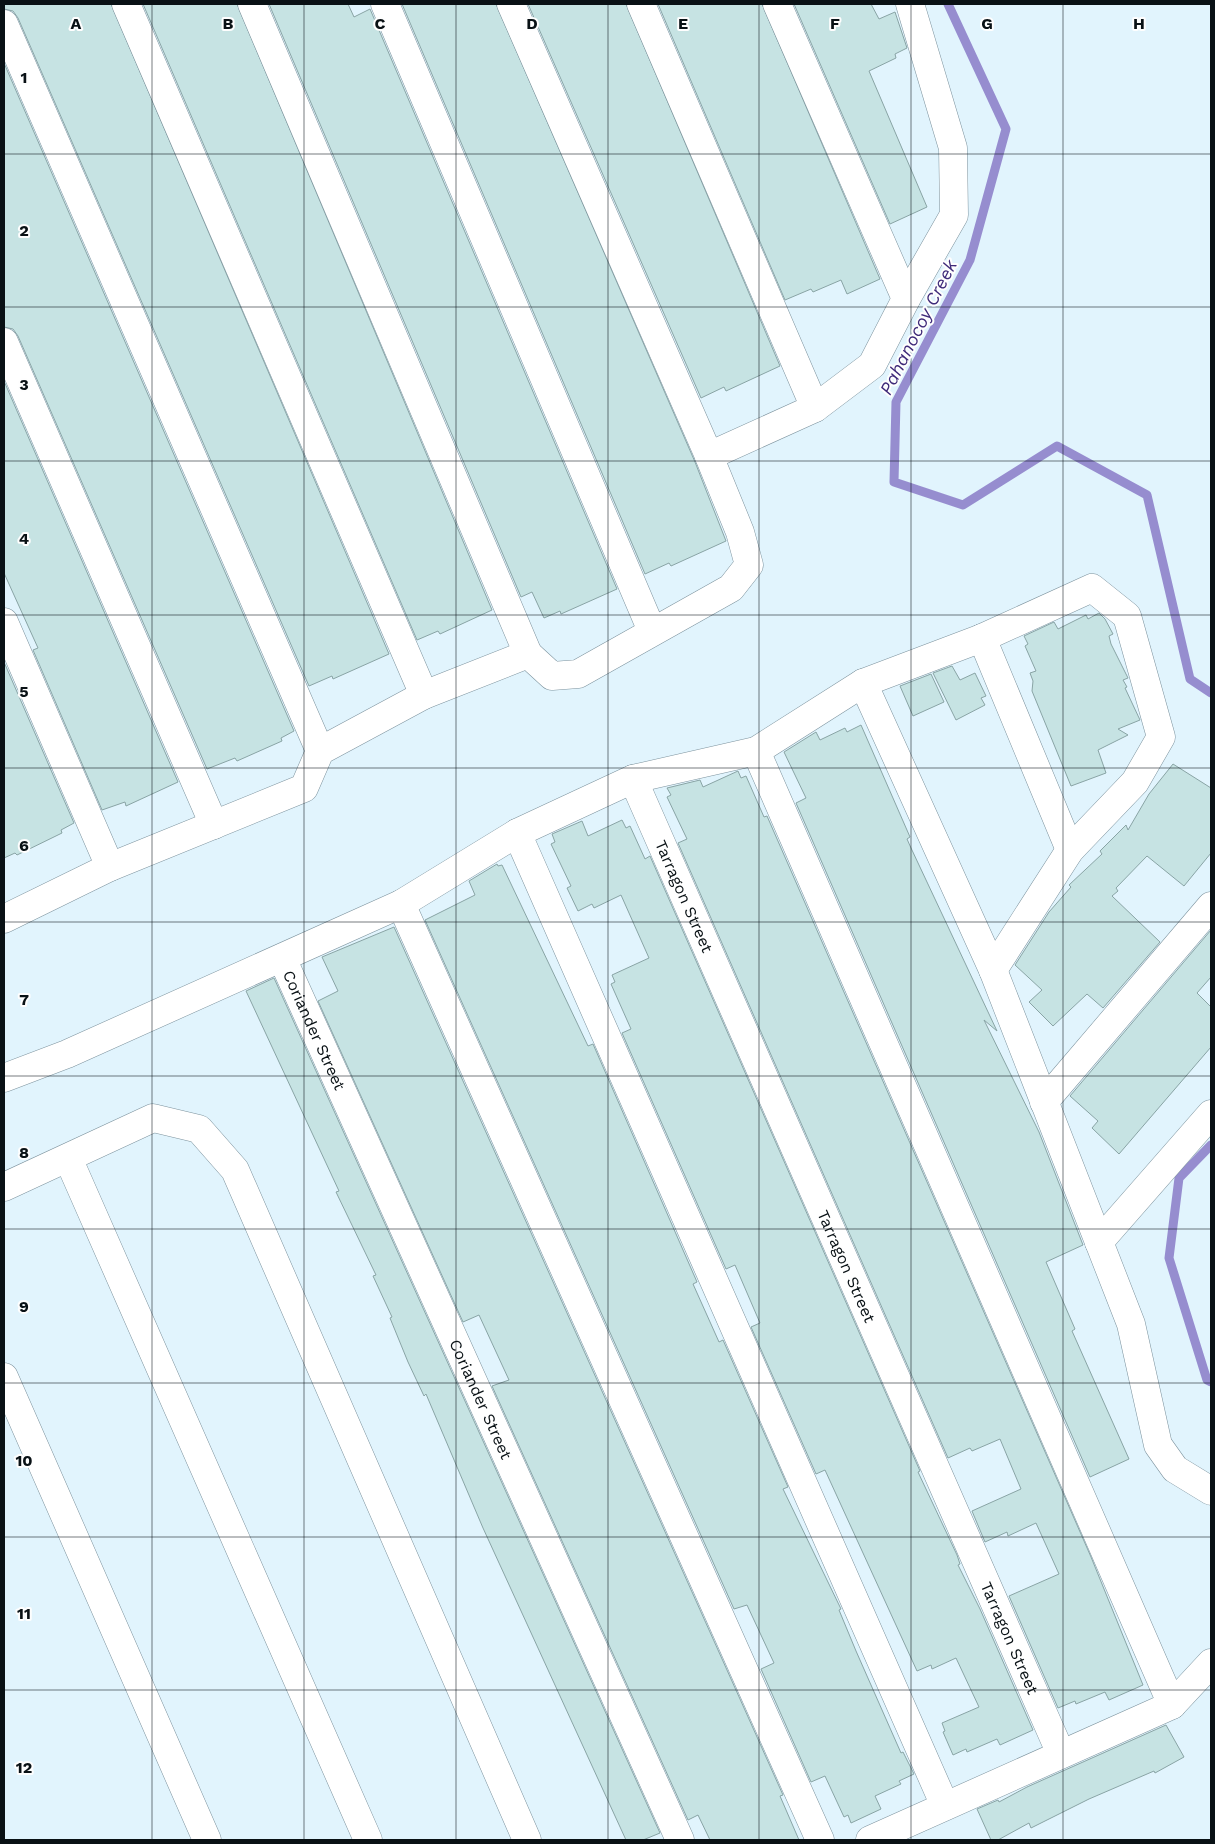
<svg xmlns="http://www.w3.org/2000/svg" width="1215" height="1844" viewBox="0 0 1215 1844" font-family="'Work Sans',sans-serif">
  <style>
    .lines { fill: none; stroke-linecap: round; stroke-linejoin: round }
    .stream { stroke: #968dcf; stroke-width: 9 }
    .building { fill: #c6e3e3; stroke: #89a4a5 }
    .minor-casing { stroke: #7d939e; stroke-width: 29 }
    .minor { stroke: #fff; stroke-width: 28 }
    .grid { fill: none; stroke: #091115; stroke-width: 1; stroke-opacity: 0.55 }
    .labels { text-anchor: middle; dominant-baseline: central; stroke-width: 4; stroke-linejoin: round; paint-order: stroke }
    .street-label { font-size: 16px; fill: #091115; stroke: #fefefe }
    .water-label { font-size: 18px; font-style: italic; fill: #3e2a79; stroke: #fefefe }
    .grid-label { font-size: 16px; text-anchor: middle; font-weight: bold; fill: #091115; stroke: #fefefe; stroke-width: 4; stroke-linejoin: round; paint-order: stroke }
  </style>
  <rect width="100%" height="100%" fill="#e1f4fd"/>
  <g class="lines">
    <g class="stream">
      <path d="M948,4L1006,129L970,260L896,402L894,482L963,505L1057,446L1147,495L1190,679L1211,693"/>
      <path d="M1211,1145L1179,1178L1169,1258L1207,1380L1211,1382"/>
    </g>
  </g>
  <g class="building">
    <path d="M4,4H111L389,654L333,679L332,676L309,686L18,18L13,11L4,9Z"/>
    <path d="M143,4H237L492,610L440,634L438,631L417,640Z"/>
    <path d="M269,4H348L354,17L370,9L617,589L561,614L560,611L544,618L532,592L521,597Z"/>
    <path d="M402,4H496L695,462L726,541L671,566L669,563L645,574Z"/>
    <path d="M528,4H626L780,366L726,391L724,387L701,398Z"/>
    <path d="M658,4H762L880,279L847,294L841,280L813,292L811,289L785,300Z"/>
    <path d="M794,4H871L879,19L895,12L907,48L895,54L896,58L869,71L927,207L890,224Z"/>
    <path d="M4,63L294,731L281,738L282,741L237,761L235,758L207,769L18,336L13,329L4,327Z"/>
    <path d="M4,381L178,782L126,806L125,802L102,810L33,650L38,648L4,573Z"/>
    <path d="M1099,613L1105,619L1113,634L1109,636L1111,644L1128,678L1123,680L1127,687L1125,688L1140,720L1118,729L1128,735L1098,750L1106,773L1071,786L1032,691L1033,681L1030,673L1036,671L1025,646L1028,644L1024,636L1054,622L1058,629L1086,615L1088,619Z"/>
    <path d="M4,662L74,823L61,830L62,833L17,855L15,853L4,858Z"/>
    <path d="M952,666L960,680L975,673L986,696L981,698L985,705L956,720L933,673Z"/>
    <path d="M931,674L944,702L913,716L900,686Z"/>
    <path d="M861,725L910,837L907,839L911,848L997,1031L984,1020L1039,1132L1083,1245L1046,1262L1075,1329L1072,1331L1129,1459L1090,1477L796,803L806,798L784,752L816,732L820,740L845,728L847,732Z"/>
    <path d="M1173,764L1211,788V853L1184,886L1147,856L1116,888L1118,891L1112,896L1160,942L1103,1008L1087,994L1053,1026L1029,1002L1042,990L1015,965L1049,912L1071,887L1069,885L1102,854L1100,851L1126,825L1128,830L1149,794Z"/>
    <path d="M738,771L741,778L746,776L764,817L767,816L1091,1557L1143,1685L1109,1700L1105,1692L1076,1704L1075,1701L1058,1708L1009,1596L1059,1574L1036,1523L1008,1536L1007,1532L985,1542L972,1511L1021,1489L1000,1439L972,1451L970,1448L948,1458L678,843L687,839L667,797L671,795L667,788L700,780L703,787Z"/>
    <path d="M622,820L626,828L630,826L645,859L650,856L920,1471L918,1472L957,1555L960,1564L958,1565L980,1609L1033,1730L1000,1745L997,1739L967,1752L966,1749L953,1755L943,1732L945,1731L942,1723L979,1707L956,1658L932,1669L931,1665L917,1671L825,1470L816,1474L751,1327L760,1323L735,1265L726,1269L622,1033L631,1029L611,984L615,982L612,975L649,958L621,895L594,908L592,904L578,911L567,888L571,886L551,844L555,842L552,834L582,821L588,836Z"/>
    <path d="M497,864L498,866L502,865L588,1046L593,1044L697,1282L693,1284L719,1342L723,1340L788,1487L783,1489L841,1609L839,1610L856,1651L901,1753L903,1752L914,1774L899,1781L901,1784L875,1796L881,1809L851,1823L848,1815L844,1817L825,1776L811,1782L761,1669L774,1663L747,1605L734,1609L425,920L475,895L469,881Z"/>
    <path d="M394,927L783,1795L780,1796L799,1840H710L698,1815L688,1820L492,1386L509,1380L479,1315L463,1322L318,1001L338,991L322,957Z"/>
    <path d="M1211,930V977L1197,993L1211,1007V1047L1119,1154L1092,1128L1098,1121L1070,1096Z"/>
    <path d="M274,978L660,1833L643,1840H626L483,1528L426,1394L424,1396L408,1362L390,1318L392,1317L373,1276L376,1275L336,1192L339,1191L246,991Z"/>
    <path d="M1166,1725L1184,1757L1155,1773L1154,1771L1089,1799L1031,1828L1029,1823L998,1840H991L977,1809L998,1800L999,1802L1027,1787Z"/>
  </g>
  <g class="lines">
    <defs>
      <g id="minor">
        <path d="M126,4L424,695"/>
        <path d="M252,4L528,654"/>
        <path d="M385,4L652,631"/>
        <path d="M511,4L709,456L815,408L872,365L906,299L777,4"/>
        <path d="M641,4L815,408"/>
        <path d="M4,24L320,751"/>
        <path d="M906,299L954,215L953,148L910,4"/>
        <path d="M4,342L214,825"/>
        <path d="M4,622L110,867"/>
        <path d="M982,638L1070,850"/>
        <path d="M863,683L993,970L1131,1324L1158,1445L1175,1469L1211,1491"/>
        <path d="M756,751L1172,1705L870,1840"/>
        <path id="s1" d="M633,779L1061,1754"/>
        <path d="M517,833L945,1806"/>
        <path d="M401,904L820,1840"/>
        <path d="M4,919L110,867L304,788L320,751L424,695L528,654L552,676L578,674L731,588L749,565L740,532L709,456"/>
        <path id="s2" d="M282,958L680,1840"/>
        <path d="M4,1078L67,1054L401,904L517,833L633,779L756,751L863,683L982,638L1092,588L1127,616L1161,737L1135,782L1070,850L993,970"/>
        <path d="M1044,1102L1211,906"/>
        <path d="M68,1158L368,1840"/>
        <path d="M4,1187L153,1118L199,1129L235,1170L527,1840"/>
        <path d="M1099,1242L1211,1114"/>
        <path d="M4,1377L207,1840"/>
        <path d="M1172,1705L1211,1663"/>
      </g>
    </defs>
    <use href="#minor" class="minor-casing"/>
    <use href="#minor" class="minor"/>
  </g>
  <path class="grid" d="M152,4V1840M304,4V1840M456,4V1840M608,4V1840M759,4V1840M911,4V1840M1063,4V1840M4,154H1211M4,307H1211M4,461H1211M4,615H1211M4,768H1211M4,922H1211M4,1076H1211M4,1229H1211M4,1383H1211M4,1537H1211M4,1690H1211"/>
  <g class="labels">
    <g class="street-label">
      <text stroke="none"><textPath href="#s1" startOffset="128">Tarragon Street</textPath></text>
      <text stroke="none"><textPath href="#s2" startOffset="79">Coriander Street</textPath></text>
      <text stroke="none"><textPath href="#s1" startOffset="532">Tarragon Street</textPath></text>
      <text stroke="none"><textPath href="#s2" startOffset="484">Coriander Street</textPath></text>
      <text stroke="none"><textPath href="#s1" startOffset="938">Tarragon Street</textPath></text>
    </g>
    <g class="water-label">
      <text transform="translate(918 327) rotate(-63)">Pahanocoy Creek</text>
    </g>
  </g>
  <g class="grid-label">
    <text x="76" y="29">A</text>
    <text x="228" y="29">B</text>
    <text x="380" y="29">C</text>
    <text x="532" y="29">D</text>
    <text x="683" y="29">E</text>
    <text x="835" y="29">F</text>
    <text x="987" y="29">G</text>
    <text x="1139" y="29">H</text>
    <text x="24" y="83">1</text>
    <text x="24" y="236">2</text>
    <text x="24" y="390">3</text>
    <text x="24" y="544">4</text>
    <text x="24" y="697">5</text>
    <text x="24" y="851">6</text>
    <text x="24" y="1005">7</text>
    <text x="24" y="1158">8</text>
    <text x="24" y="1312">9</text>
    <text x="24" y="1466">10</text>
    <text x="24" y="1619">11</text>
    <text x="24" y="1773">12</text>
  </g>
  <rect width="1215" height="1844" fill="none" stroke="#091115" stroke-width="10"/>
</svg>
